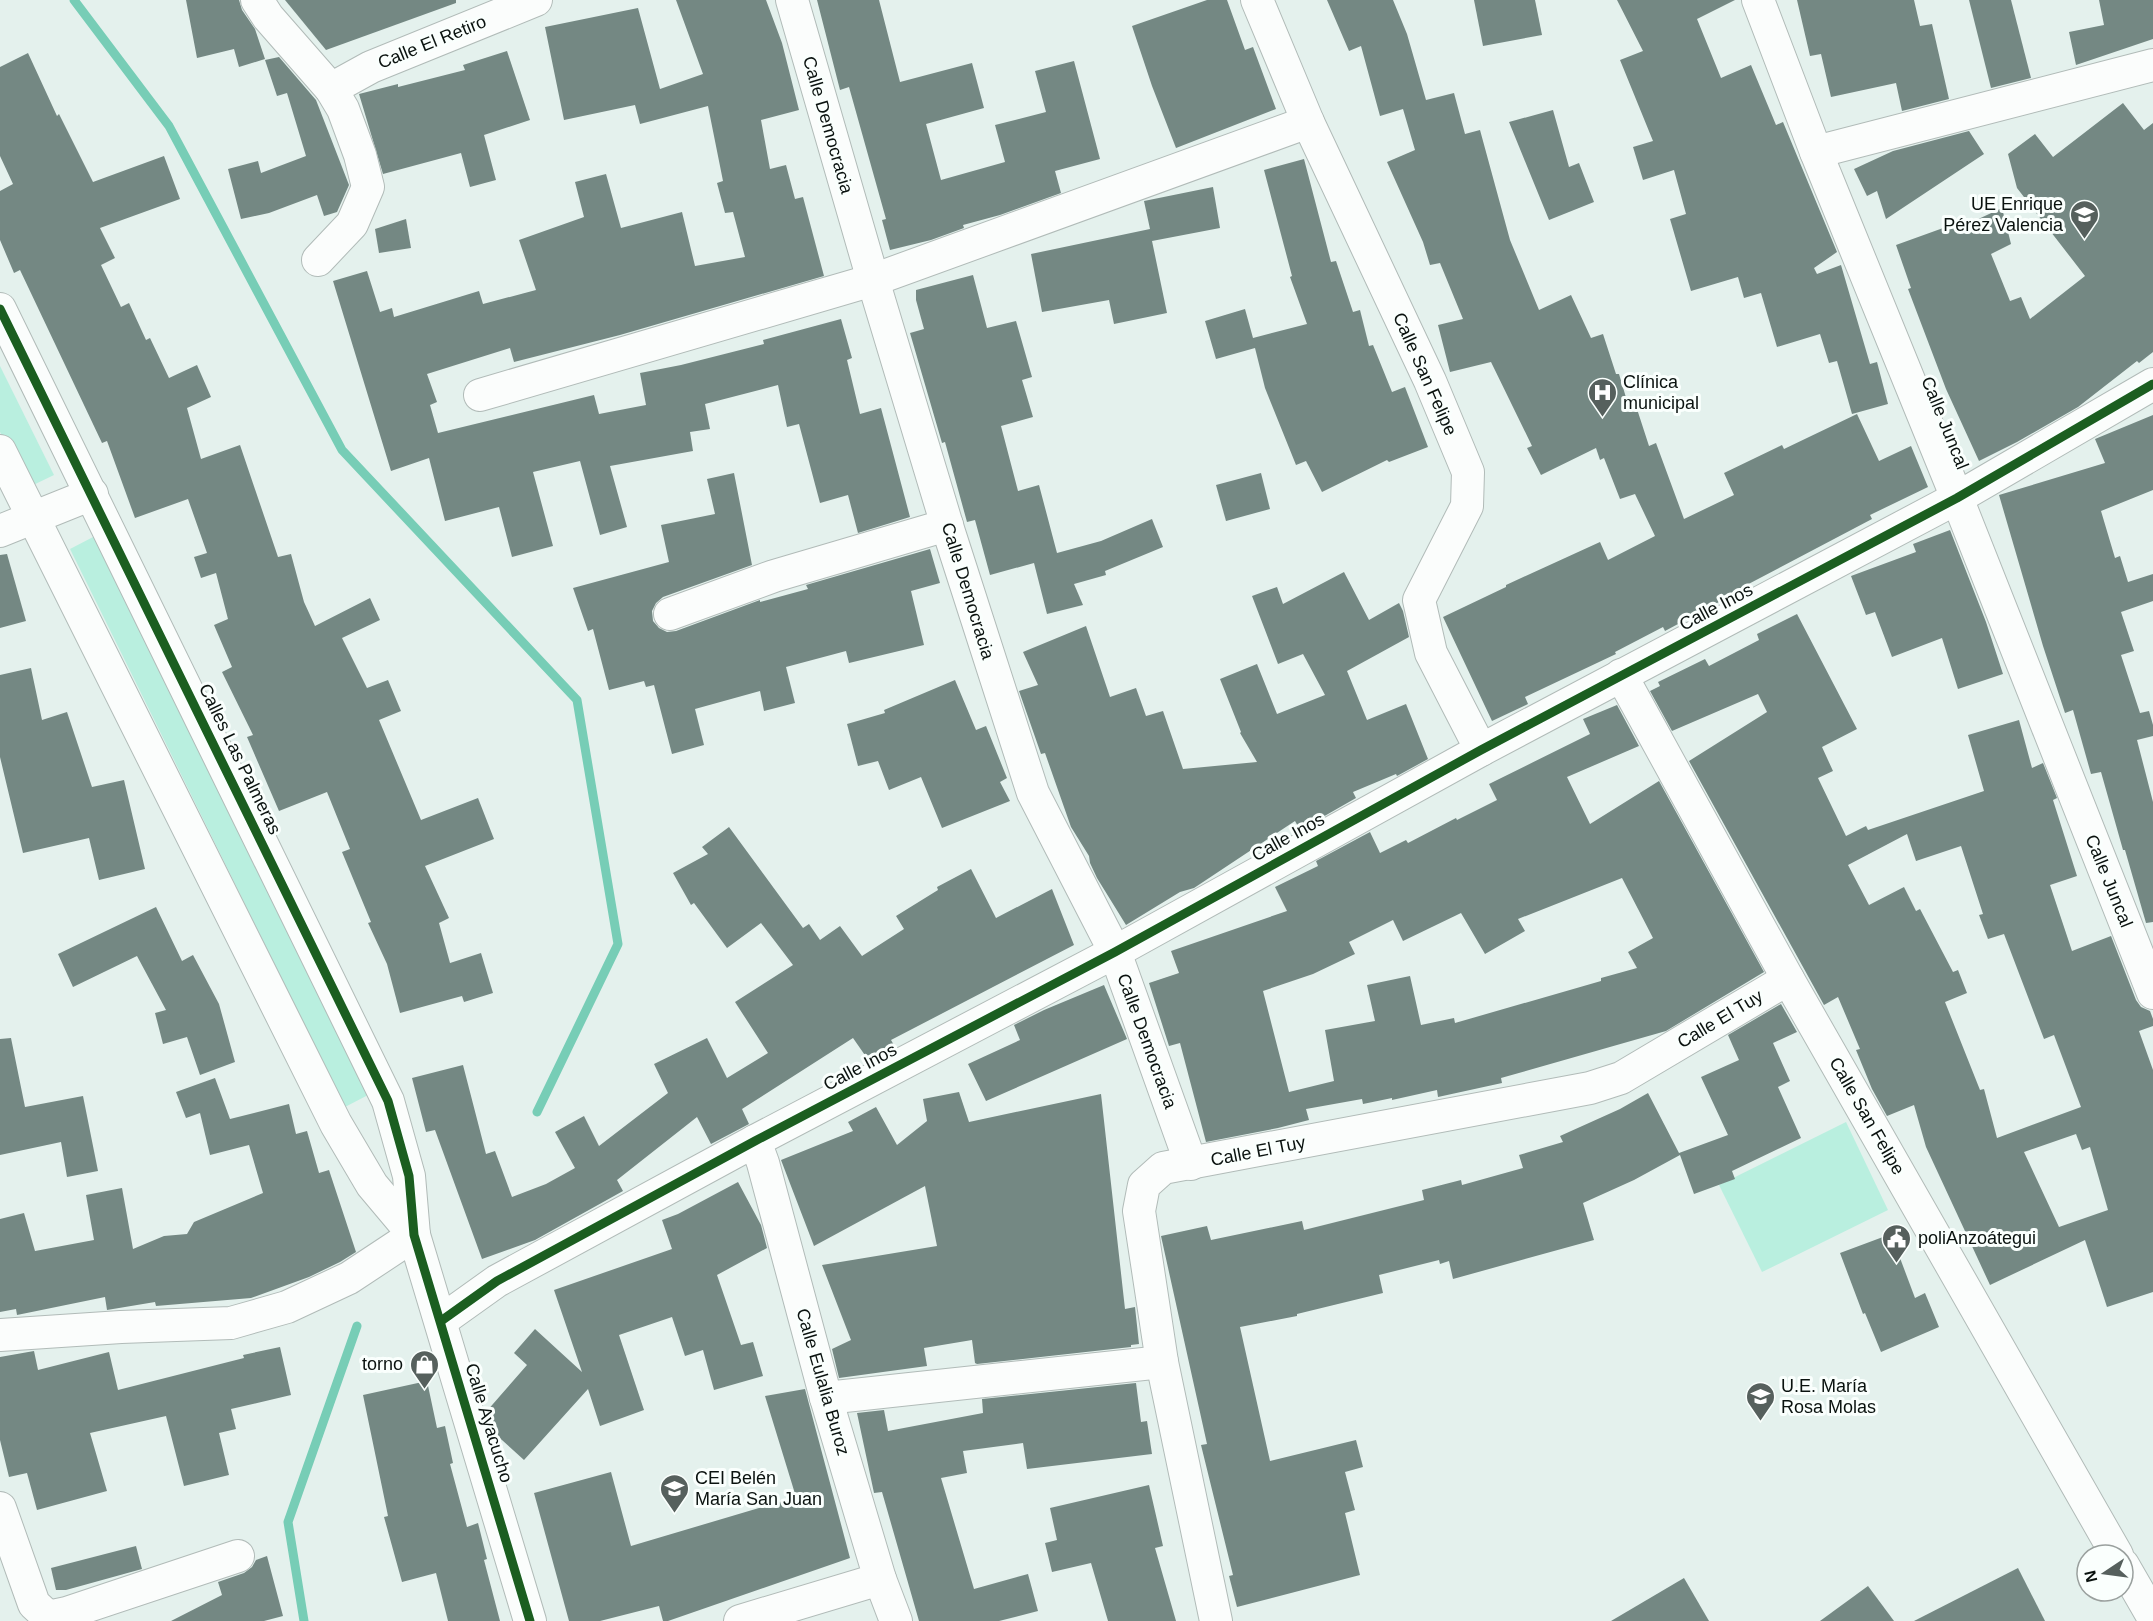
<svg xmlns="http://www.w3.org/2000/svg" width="2153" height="1621" viewBox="0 0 2153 1621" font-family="Helvetica,sans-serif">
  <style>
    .green { fill: #b9efdf }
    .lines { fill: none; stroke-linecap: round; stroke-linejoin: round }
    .stream { stroke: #77cdb6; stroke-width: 9 }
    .building { fill: #748883; fill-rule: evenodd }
    .minor-casing { stroke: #b1bbb8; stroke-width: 34 }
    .minor { stroke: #fbfdfc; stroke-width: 32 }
    .cycleway-casing { stroke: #fafffd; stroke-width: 13 }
    .cycleway { stroke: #1b5e20; stroke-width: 9 }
    .labels { text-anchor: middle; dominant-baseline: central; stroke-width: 6; stroke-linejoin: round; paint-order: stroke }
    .street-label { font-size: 18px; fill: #0a120f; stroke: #fafffd }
    .poi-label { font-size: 18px; fill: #0a120f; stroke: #fafffd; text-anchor: start }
  </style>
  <rect width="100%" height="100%" fill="#e4f1ed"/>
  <g class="green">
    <path d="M0,366L54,475L27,488L0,432Z"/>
    <path d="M95,536L370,1094L345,1107L70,549Z"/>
    <path d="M1846,1122L1888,1210L1762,1272L1719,1185Z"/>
  </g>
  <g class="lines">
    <g class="stream">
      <path d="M74,0L169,126L342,450L577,700L618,944L537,1112"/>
      <path d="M304,1621L288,1522L357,1326"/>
    </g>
  </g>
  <g class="building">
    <path d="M186,0H239L242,10L255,29L265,59L239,67L234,49L197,58Z"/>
    <path d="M285,0H456V3L326,50Z"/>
    <path d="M676,0H766L782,43L799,110L761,120L770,169L786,165L795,199L803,197L824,276L620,335L514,362L510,348L427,374L437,402L430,405L438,433L594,395L599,414L646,405L640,373L681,365L764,344L763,340L841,319L852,358L847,360L860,414L881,408L910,517L858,533L848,495L820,503L799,424L787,427L778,385L705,404L710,429L690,432L693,451L610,466L627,527L600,535L580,461L533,472L553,546L512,557L499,507L445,521L429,458L391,471L333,281L367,271L380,312L392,308L394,317L479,291L483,304L536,290L519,240L584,217L575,182L606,174L621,228L682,212L695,266L745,257L733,212L725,213L717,183L723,181L708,106L640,124L635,105L564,120L545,27L638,8L660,89L703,74Z"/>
    <path d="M817,0H879L900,82L972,63L984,108L926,124L941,180L1005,162L995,125L1046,112L1035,71L1074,61L1100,159L1055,171L1061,193L1000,215L963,225L964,228L931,240L890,250L882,220L886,219L849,87L840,90Z"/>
    <path d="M1207,0H1227L1245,50L1253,47L1276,109L1176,148L1152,86L1132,26Z"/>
    <path d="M1327,0H1393L1407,34L1426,100L1454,93L1465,134L1480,130L1510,240L1539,310L1571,295L1591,338L1603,334L1616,374H1619L1630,411L1637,409L1649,446L1656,443L1684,519L1734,495L1724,473L1782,445L1784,449L1857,414L1879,461L1911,446L1928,487L1870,515L1872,519L1718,600L1719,602L1665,631L1663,627L1615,652L1616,654L1525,697L1528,704L1492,721L1443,617L1506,587V585L1600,542L1608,560L1655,536L1635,494L1620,499L1604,458L1600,460L1596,448L1541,475L1527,448L1532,446L1491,362L1450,372L1438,325L1463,319L1440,263L1430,265L1423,242L1387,162L1415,150L1403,109L1380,116L1361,46L1349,51Z"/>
    <path d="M1474,0H1535L1542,35L1483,46Z"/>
    <path d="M1617,0H1735L1697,19L1721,78L1751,65L1776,125L1783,122L1837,252L1814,268L1817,274L1841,265L1870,364L1877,362L1888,404L1852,414L1837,361L1829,363L1820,334L1777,347L1761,293L1744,298L1738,277L1691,291L1670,219L1686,214L1674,170L1643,180L1633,147L1653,141L1620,60L1643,51Z"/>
    <path d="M1797,0H1914L1920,26L1932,24L1949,99L1902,111L1896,83L1831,97L1821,54L1810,56Z"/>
    <path d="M1969,0H2011L2031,78L1991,88Z"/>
    <path d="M2099,0H2153V39L2076,65L2069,32L2104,25Z"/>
    <path d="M507,51L530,120L484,135L496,180L470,187L461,153L383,174L359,94L398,84V87L465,70L463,65Z"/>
    <path d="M28,53L57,116L59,114L93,182L164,156L180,199L100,228L115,258L101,265L121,307L129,303L146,340L150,338L169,378L197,365L211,397L187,408L201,459L240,445L278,557L291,554L304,602L315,626L370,598L380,620L342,638L367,688L388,680L401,711L379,720L421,820L478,798L494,839L425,866L449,918L439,923L450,963L481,953L493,993L464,1002L462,996L400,1013L387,964L368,923L371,922L342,852L350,849L327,792L279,811L247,737L253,735L222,672L232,667L214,625L228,619L216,573L201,578L194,557L207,553L188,499L135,518L107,441L102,443L20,270L14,273L0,240V191L13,184L0,156V67Z"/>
    <path d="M279,57L316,100L349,185L337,212L324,216L317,195L269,213L241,219L228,169L258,161L261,173L306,156L287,93L277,96L265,60Z"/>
    <path d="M2123,103L2144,130L2153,123V352L2139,363L2137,361L2078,407L2017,442L1979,461L1946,389L1908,289L1911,288L1896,245L1957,223L1959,228L2002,208L2011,244L1991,254L2010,301L2021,297L2030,319L2085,276L2017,188L2008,154L2035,134L2053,157Z"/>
    <path d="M1553,110L1569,167L1579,163L1594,202L1549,220L1509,122Z"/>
    <path d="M1969,131L1984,154L1886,219L1877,191L1867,196L1854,169L1893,151Z"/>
    <path d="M1304,159L1331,262L1336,261L1353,312L1360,310L1369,346L1373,345L1392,392L1405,387L1428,447L1389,462L1387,460L1322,492L1306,461L1296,465L1265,388L1255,348L1216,359L1205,321L1245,309L1253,338L1307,324L1290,277L1292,276L1264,170Z"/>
    <path d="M1213,187L1220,228L1152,241L1167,313L1114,324L1109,300L1042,312L1031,254L1150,229L1144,201Z"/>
    <path d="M406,219L411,248L379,253L375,229Z"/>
    <path d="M973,275L987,328L1016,321L1032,377L1022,380L1033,417L1001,426L1018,491L1039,485L1057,553L1101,541L1152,519L1163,547L1105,571L1106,575L1074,584L1083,605L1047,614L1034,563L990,575L975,520L967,522L945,442L942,443L910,333L924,329L916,300V290Z"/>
    <path d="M2153,415V490L2101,511L2115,558L2120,556L2128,582L2153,574V601L2121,612L2134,651L2121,655L2140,713L2149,711L2153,725V736L2137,740L2153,802V922L2146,923L2125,850H2123L2101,772L2091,774L2073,710L2065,713L2043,646L1999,495L2105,463L2095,439Z"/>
    <path d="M734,473L752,565L663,597L656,603L652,611L653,621L659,628L667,632L676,631L760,600V602L808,589L806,585L930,549L940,583L911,591L924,645L849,663L846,651L786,667L795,703L764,711L760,691L695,709L704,745L672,754L654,685L646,687L644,681L609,690L593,629L588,631L573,588L669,562L661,525L715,514L707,479Z"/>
    <path d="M1261,473L1270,509L1226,521L1216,485Z"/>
    <path d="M1950,530L1986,622L2003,674L1958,689L1942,638L1892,657L1875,612L1866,615L1851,576L1916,552L1913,544Z"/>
    <path d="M7,554L26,621L0,628V555Z"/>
    <path d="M1344,572L1369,620L1399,603L1403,611L1409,637L1347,671L1367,720L1406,704L1428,759L1397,776L1396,774L1353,792L1356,798L1300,830L1295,821L1194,888L1180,892L1126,925L1097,878L1090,863L1089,856L1071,827L1045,753L1041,754L1019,691L1038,685L1023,652L1086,626L1110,697L1136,688L1146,716L1163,711L1183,769L1257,762L1240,733L1241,732L1220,679L1257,664L1277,714L1325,695L1303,654L1278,664L1252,596L1277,587L1283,604Z"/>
    <path d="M1797,614L1857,729L1822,747L1833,771L1818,778L1846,836L1866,826L1868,830L1984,791L1968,735L2019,720L2032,768L2043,763L2057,798L2053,800L2077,876L2050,885L2072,951L2111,936L2136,1000L2141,1007L2150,1011L2153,1019V1026L2139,1031L2153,1070V1292L2107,1307L2085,1240L1990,1285L1926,1147L1914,1105L1887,1116L1872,1089L1856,1050L1860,1049L1838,997L1824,1005L1689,761L1767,712L1758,694L1672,731L1650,691L1660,686L1658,682L1705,659L1709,666L1759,640L1757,634ZM1907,834L1916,861L1961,846L1983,914L1979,915L1988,939L2004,934L2044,1039L2054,1035L2081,1107L1997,1138L1984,1089L1980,1090L1945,1002L1967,993L1958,970L1953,972L1920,909L1916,911L1904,887L1869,905L1848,865ZM2076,1134L2082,1150L2090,1147L2108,1210L2059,1227L2024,1152Z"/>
    <path d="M31,668L42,720L67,712L92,787L124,780L145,869L99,880L89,838L23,853L0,757V675Z"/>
    <path d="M955,680L976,730L986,726L1007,778L1000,782L1010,801L942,828L921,777L889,790L878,761L858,766L847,724L885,713L884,710Z"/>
    <path d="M1617,705L1639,746L1567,777L1590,824L1659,781L1764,972L1666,1031L1501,1078L1502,1083L1438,1097L1437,1090L1392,1100V1098L1363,1104L1362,1099L1306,1109L1309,1120L1278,1128L1206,1142L1180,1043L1169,1046L1149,983L1179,973L1171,951L1287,911L1275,887L1318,866L1316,861L1370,832L1380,853L1406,840L1408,843L1456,818L1457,820L1497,800L1489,784L1590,734L1583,719ZM1622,878L1653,938L1628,952L1637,968L1601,978V981L1455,1023L1454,1018L1421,1025L1410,976L1367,985L1375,1021L1325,1030L1334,1081L1289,1092L1263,991L1313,974L1355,954L1349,942L1393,920L1403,941L1461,913L1485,954L1525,931L1518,919Z"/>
    <path d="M729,827L803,928L809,924L820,940L840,926L862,956L904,929L896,916L938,890L937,887L971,869L996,918L1052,889L1074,945L891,1040L895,1047L869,1061L853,1038L742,1109L749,1124L711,1144L697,1117L617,1180L623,1191L535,1240L482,1259L435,1130L426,1132L412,1078L463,1065L486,1154L495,1151L512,1197L546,1184L575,1168L555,1132L584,1116L599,1146L668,1093L654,1064L707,1038L727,1078L768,1053L735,1002L793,965L761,923L727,948L694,903L691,905L673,873L708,854L702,847Z"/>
    <path d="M156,907L182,961L193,955L219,1004L235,1062L200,1075L187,1037L163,1044L155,1013L166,1010L137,956L73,987L58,954Z"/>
    <path d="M1104,985L1127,1039L986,1101L968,1064L1020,1040L1014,1025L1044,1010Z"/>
    <path d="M1781,1004L1797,1032L1773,1043L1790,1081L1778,1087L1801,1138L1732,1171L1735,1179L1694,1194L1680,1155L1634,1180L1583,1203L1594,1240L1453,1279L1449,1261L1440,1264L1439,1260L1379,1275L1383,1293L1297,1314V1316L1240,1327L1270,1461L1356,1440L1363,1467L1345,1472L1355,1510L1345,1513L1360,1575L1237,1607L1229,1576L1233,1575L1201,1445L1207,1444L1161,1236L1207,1226L1211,1240L1302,1221L1304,1230L1424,1200L1422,1190L1461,1180L1462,1185L1523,1168L1519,1155L1563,1142L1560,1136L1620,1109L1648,1093L1679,1153L1728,1135L1701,1077L1739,1060L1728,1035Z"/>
    <path d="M11,1038L25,1107L83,1096L98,1171L67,1177L61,1142L0,1155V1039Z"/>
    <path d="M215,1078L230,1119L289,1104L296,1134L307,1131L319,1173L329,1170L356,1252L340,1262L309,1277L251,1298L156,1306L155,1302L107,1310L105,1297L17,1315L16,1309L0,1312V1219L24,1213L35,1251L94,1240L86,1195L122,1188L133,1249L164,1236L187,1234L194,1222L263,1193L249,1145L210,1155L200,1113L186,1118L176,1092Z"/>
    <path d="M959,1092L969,1122L1101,1094L1125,1309L1135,1307L1139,1344L1131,1345V1347L977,1364L975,1363L972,1340L924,1348L927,1366L839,1378L832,1349L851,1340L822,1265L937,1246L925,1186L814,1246L781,1160L853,1131L848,1122L876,1107L897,1145L927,1121L923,1099Z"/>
    <path d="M738,1182L761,1225L767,1248L717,1275L741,1345L753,1342L763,1376L714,1390L703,1350L685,1356L672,1317L619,1335L644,1410L600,1426L588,1389L524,1460L492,1431L486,1412L527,1365L514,1353L535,1329L582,1372L554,1290L672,1249L662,1220L678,1214Z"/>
    <path d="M1891,1234L1915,1298L1925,1293L1939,1327L1881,1352L1865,1313L1863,1314L1840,1253Z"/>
    <path d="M280,1347L291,1395L231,1409L236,1429L219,1433L229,1475L184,1486L166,1416L90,1433L107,1491L37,1510L27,1473L9,1477L0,1440V1357L34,1351L38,1370L109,1352L118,1390L244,1358L243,1355Z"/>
    <path d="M427,1381L437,1428L445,1426L453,1463L450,1464L467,1527L478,1523L487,1559L484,1560L500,1621H448L436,1573L402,1582L384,1517L388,1516L363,1395Z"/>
    <path d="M1136,1383L1141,1422L1147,1421L1152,1454L1027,1469L1023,1443L963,1451L967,1473L941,1478L974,1589L1028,1574L1038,1611L999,1621H919L882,1492L874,1493L857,1413L884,1410L888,1431L983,1413L982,1399Z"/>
    <path d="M805,1389L850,1558L668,1621H663L659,1606L600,1621H569L534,1493L611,1472L631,1546L796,1497L765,1396Z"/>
    <path d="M1149,1485L1163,1546L1155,1548L1176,1621H1108L1091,1563L1052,1572L1045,1543L1057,1540L1050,1508Z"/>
    <path d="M136,1546L142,1569L66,1590H56L51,1568Z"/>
    <path d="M267,1556L283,1616L264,1621H171L222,1595L218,1582L244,1573L252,1567L256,1560Z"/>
    <path d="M2018,1568L2045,1621H1914Z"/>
    <path d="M1684,1578L1709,1621H1611Z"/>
    <path d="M1868,1586L1894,1621H1820Z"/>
  </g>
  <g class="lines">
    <defs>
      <g id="minor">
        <path d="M257,0L268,17L331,89L343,109L360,155L368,187L352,224L318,260"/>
        <path d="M792,0L873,280L949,532L1033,793L1115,952L1191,1164"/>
        <path d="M1257,0L1308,122L1430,381L1468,472L1467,506L1419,600L1431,653L1481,750"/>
        <path d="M1758,0L1816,152L1957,498L2153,993"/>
        <path d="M331,89L371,67L536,0"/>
        <path d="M1816,152L2153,65"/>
        <path d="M0,309L388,1101L409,1176L414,1235L530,1621"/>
        <path d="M480,395L873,280L1308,122"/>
        <path d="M0,451L336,1124L372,1185L414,1235"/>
        <path d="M0,531L92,494"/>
        <path d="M670,614L774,576L947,525"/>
        <path d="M1621,675L1788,979L2117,1555"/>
        <path d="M755,1141L763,1163L826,1398L880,1579L896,1621"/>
        <path d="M441,1321L497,1281L755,1141L1115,952L1481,750L1957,498L2153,384"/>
        <path d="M0,1335L121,1327L231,1323L287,1307L349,1278L414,1235"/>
        <path d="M826,1398L1162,1362"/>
        <path d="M0,1508L34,1604L48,1617L67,1613L238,1556"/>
        <path d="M2123,1565L2153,1617"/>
        <path d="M740,1621L880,1579"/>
        <path d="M1216,1621L1162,1362L1139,1211L1144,1185L1163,1168L1590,1088L1621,1078L1788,979"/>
      </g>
    </defs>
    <use href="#minor" class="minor-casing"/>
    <use href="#minor" class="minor"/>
    <defs>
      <g id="cycleway">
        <path d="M0,309L388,1101L409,1176L414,1235L530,1621"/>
        <path d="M441,1321L497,1281L755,1141L1115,952L1481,750L1957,498L2153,384"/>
      </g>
    </defs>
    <use href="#cycleway" class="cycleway-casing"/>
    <use href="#cycleway" class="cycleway"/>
  </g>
  <defs>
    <symbol id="school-pin" viewBox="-11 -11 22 30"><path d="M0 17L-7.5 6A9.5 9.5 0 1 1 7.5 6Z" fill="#56605d" stroke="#fafffd"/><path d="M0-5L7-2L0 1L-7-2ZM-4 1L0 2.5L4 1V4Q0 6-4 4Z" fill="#fff"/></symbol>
    <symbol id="hospital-pin" viewBox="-11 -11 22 30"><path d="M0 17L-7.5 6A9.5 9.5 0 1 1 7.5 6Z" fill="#56605d" stroke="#fafffd"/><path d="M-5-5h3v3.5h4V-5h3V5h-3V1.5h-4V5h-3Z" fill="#fff"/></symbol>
    <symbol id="civic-pin" viewBox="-11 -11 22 30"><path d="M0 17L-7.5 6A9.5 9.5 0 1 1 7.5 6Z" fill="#56605d" stroke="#fafffd"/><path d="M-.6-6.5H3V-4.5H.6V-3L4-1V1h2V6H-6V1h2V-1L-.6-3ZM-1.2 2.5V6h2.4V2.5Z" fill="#fff"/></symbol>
    <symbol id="shop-pin" viewBox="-11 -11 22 30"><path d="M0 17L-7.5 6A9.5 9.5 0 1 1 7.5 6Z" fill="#56605d" stroke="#fafffd"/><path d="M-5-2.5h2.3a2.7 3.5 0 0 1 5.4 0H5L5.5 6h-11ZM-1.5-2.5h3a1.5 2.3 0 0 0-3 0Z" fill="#fff"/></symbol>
  </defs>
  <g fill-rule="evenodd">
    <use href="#school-pin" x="2068" y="198" width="33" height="45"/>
    <use href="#hospital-pin" x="1586" y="376" width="33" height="45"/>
    <use href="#civic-pin" x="1880" y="1222" width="33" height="45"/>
    <use href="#shop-pin" x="408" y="1348" width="33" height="45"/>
    <use href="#school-pin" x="1744" y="1380" width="33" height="45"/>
    <use href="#school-pin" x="658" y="1472" width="33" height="45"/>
  </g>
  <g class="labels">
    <g class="street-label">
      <text transform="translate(432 42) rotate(-22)">Calle El Retiro</text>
      <text transform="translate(828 125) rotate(74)">Calle Democracia</text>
      <text transform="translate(1425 374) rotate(66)">Calle San Felipe</text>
      <text transform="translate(1945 423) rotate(68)">Calle Juncal</text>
      <text transform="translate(968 591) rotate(73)">Calle Democracia</text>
      <text transform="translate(1716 607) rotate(-28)">Calle Inos</text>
      <text transform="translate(240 759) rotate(64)">Calles Las Palmeras</text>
      <text transform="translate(1288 837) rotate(-29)">Calle Inos</text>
      <text transform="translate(2109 881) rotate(68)">Calle Juncal</text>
      <text transform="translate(1720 1019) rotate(-31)">Calle El Tuy</text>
      <text transform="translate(1147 1041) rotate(70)">Calle Democracia</text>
      <text transform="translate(860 1067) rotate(-28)">Calle Inos</text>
      <text transform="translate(1867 1116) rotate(60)">Calle San Felipe</text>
      <text transform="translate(1258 1151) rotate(-11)">Calle El Tuy</text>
      <text transform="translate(823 1382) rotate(74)">Calle Eulalia Buroz</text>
      <text transform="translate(489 1423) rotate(73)">Calle Ayacucho</text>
    </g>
    <g class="poi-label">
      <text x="2063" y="204" text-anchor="end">UE Enrique<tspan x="2063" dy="21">Pérez Valencia</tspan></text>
      <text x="1623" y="382">Clínica<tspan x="1623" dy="21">municipal</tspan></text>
      <text x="1918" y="1238">poliAnzoátegui</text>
      <text x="403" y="1364" text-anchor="end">torno</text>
      <text x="1781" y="1386">U.E. María<tspan x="1781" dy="21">Rosa Molas</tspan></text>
      <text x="695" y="1478">CEI Belén<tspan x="695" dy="21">María San Juan</tspan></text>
    </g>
  </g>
  <g transform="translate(2105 1573) rotate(257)"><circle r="28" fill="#fafffd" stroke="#9aa09e" stroke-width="1.5"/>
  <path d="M0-4.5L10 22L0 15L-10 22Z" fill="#56605d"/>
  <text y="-9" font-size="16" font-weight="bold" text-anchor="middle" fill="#0a120f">N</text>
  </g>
</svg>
